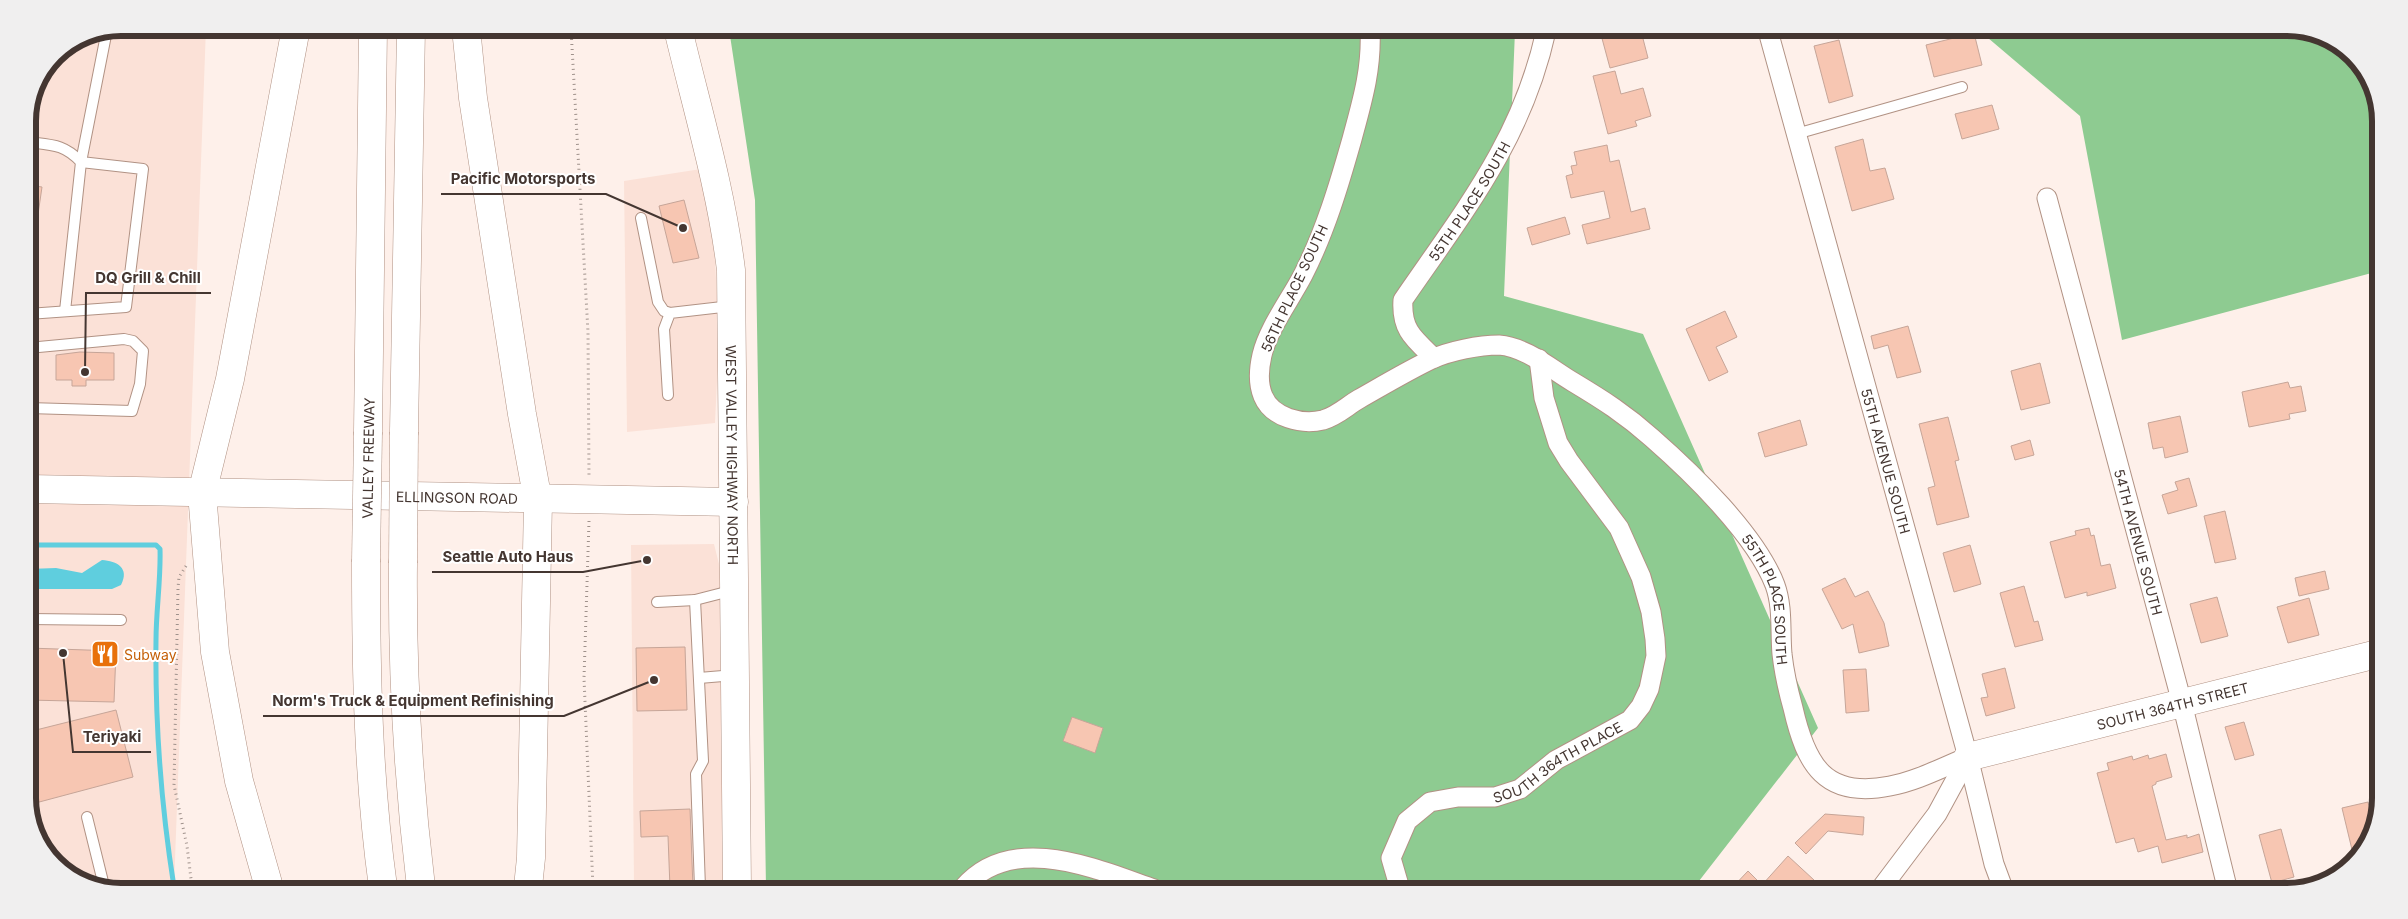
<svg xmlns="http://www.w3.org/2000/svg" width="2408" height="919" viewBox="0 0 2408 919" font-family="Inter,sans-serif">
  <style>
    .built { fill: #fbe1d7 }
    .forest { fill: #8ecb91 }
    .water { fill: #5fcede }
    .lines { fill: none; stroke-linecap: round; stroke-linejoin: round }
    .stream { stroke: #5fcede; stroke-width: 5 }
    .building { fill: #f7c6b2; stroke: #c6a598 }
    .lane-casing { stroke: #b19284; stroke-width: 12 }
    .street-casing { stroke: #b19284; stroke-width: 21 }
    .secondary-casing { stroke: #b19284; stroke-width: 29 }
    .highway-casing { stroke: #b19284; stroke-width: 29 }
    .path { stroke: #9f918b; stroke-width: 3; stroke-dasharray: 1 4; stroke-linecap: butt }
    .lane { stroke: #fff; stroke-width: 10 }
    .street { stroke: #fff; stroke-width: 19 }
    .secondary { stroke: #fff; stroke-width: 28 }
    .highway { stroke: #fff; stroke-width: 28 }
    .highway-bridge-casing { stroke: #b19284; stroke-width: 29; stroke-linecap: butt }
    .highway-bridge { stroke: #fff; stroke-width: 28 }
    .labels { text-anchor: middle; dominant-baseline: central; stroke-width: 4; stroke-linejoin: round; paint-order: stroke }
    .street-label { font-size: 14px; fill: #443631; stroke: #fff }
    .food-label { font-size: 14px; fill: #c56008; stroke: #fff; text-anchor: start }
    .rim { fill: none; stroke: #443631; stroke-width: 6 }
    .leader { fill: none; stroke: #443631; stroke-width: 2 }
    .callout-dot { fill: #443631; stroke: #fff; stroke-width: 2 }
    .callout-label { font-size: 15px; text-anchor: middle; font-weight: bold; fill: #443631; stroke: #fff; stroke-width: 4; stroke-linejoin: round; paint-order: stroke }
  </style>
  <rect width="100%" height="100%" fill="#fef0ea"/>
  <g class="built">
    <path d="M121,28H206L174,887L91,886L47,855L28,804V115L55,55L85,35Z"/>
    <path d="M701,169L713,221L719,338L715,423L627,432L624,181Z"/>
    <path d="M714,544L722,576L726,747L723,888H634L631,545Z"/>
  </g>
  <g class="forest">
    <path d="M729,29L1515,31L1504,296L1643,334L1818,728L1692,890L766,888L755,200Z"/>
    <path d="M1981,32L2317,33L2361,64L2380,115L2379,271L2122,340L2080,116Z"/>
  </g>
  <path class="water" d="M102,560C117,561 130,568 121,585L112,589H28V569L56,568L82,573Z"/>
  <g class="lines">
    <path class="stream" d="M28,545H156L160,549C161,579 156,610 156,640C155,723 161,805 174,887"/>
  </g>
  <g class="building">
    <path d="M1600,31H1641L1648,58L1610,68Z"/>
    <path d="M1974,33L1982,65L1934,77L1926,45Z"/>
    <path d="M1839,40L1853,96L1829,103L1814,46Z"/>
    <path d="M1615,71L1621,94L1643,88L1651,116L1635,121L1637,126L1608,134L1593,76Z"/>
    <path d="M1992,105L1999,129L1962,139L1955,114Z"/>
    <path d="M1863,139L1870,171L1885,168L1894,199L1852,211L1835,147Z"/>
    <path d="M1607,145L1610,162L1619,160L1631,212L1645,208L1650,229L1587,244L1582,225L1610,218L1604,191L1571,198L1566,176L1573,174L1571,166L1577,165L1574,152Z"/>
    <path d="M28,185L42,187L36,228L28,227Z"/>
    <path d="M684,200L699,258L673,263L659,206Z"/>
    <path d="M1565,217L1570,234L1532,245L1527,228Z"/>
    <path d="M1725,311L1737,337L1716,347L1728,372L1709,381L1686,329Z"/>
    <path d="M1908,326L1921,372L1897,378L1888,345L1874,349L1871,336Z"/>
    <path d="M80,352L114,353V380H86V386H72V380H56V355Z"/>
    <path d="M2040,363L2050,403L2021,410L2011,371Z"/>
    <path d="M2288,382L2290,388L2301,386L2306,411L2289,414L2290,419L2249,427L2242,392Z"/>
    <path d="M2180,416L2188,452L2165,458L2163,447L2153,449L2148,423Z"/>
    <path d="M1948,417L1959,460L1955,461L1969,517L1937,525L1928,488L1935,486L1919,424Z"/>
    <path d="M1800,420L1807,445L1765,457L1758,433Z"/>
    <path d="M2030,440L2034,455L2015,460L2011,446Z"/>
    <path d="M2189,478L2197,506L2168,514L2162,495L2178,490L2175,482Z"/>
    <path d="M2225,511L2236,559L2215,563L2204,516Z"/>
    <path d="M2089,528L2091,536L2094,535L2101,566L2110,564L2116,588L2087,596V592L2065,598L2050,542L2076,535L2075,531Z"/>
    <path d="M1970,545L1981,584L1954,592L1943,553Z"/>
    <path d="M2325,571L2329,589L2299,596L2295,578Z"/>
    <path d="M1845,578L1855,597L1868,591L1884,623L1889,646L1859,653L1853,624L1842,629L1822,589Z"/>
    <path d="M2024,586L2034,622L2038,621L2043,640L2015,647L2000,593Z"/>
    <path d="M2217,597L2228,636L2201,643L2190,604Z"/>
    <path d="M2309,598L2319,635L2288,643L2277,607Z"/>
    <path d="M685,647L687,710L637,711L636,648Z"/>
    <path d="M28,648L116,651L114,702L28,700Z"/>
    <path d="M2005,668L2015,708L1986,716L1981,698L1988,697L1982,674Z"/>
    <path d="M1866,669L1869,711L1846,713L1843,670Z"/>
    <path d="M116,710L133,777L28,805V732Z"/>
    <path d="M1072,717L1103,728L1095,753L1063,741Z"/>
    <path d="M2244,722L2254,755L2235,760L2225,727Z"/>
    <path d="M2166,754L2172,777L2156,782V784L2152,786L2166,840L2187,835V838L2199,834L2203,852L2162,863L2158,846L2138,852L2134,838L2116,843L2097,773L2109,770L2107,763L2132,756L2133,760L2148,755L2149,759Z"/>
    <path d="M2368,802L2374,830L2354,858L2342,808Z"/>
    <path d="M690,809L693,888H670L668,836L641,837L640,811Z"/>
    <path d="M1825,814L1864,817L1863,835L1828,831L1806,854L1795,843Z"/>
    <path d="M2281,829L2294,877L2272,883L2259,835Z"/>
    <path d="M1788,856L1814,880L1805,890H1730L1748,871L1762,885Z"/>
  </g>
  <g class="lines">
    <defs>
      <g id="lane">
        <path d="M1796,134L1962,87"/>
        <path d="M28,142C52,145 64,144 81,162L65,311"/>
        <path d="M641,218L658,302L664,311L670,313"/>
        <path d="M28,314L126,307L143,169L81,162L107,30"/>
        <path d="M28,348L124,339L133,341L143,351L140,384L132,411L28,408"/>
        <path d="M668,395L664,329L670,313L731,306"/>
        <path d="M695,600L703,761L696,774L700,888"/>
        <path d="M657,602L695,600L734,590"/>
        <path d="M28,619L121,620"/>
        <path d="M699,678L735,675"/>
        <path d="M87,817L104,886"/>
      </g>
      <g id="street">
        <path id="s1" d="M1370,30C1372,69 1362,102 1352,139C1339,185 1325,232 1303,275C1290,300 1268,329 1262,355C1259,368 1258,384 1263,396C1272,418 1302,425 1323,420C1337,416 1347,406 1359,399C1382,386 1407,371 1432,359C1450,351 1479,345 1499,345C1526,347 1551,369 1573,382C1603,400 1625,414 1652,438C1692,473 1756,535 1775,585C1783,607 1780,631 1782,654C1784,672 1788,690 1793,708C1806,765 1825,799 1890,786C1917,781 1943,767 1968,757"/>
        <path id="s2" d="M1768,31L1968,757L1994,864L2004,891"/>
        <path id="s3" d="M2047,198L2182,703L2227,887"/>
        <path id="s4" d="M1434,358C1414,339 1401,330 1403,300C1464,211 1522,140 1546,31"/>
        <path d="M963,888C1012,831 1096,869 1154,889"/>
        <path id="s5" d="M1400,889L1391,858L1407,821L1430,802L1458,797H1495L1520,789L1556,760L1630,720L1641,706L1649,689L1656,656L1655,639L1651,612L1641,577L1619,528L1569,461L1558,443L1544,398L1539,359"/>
        <path d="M1879,891L1937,814L1968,757"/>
      </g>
      <g id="secondary">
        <path id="s6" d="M678,29C697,109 721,188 731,270L737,888"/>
        <path id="s7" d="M28,489L734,502"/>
        <path id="s8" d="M1968,757L2377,654"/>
      </g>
      <g id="highway">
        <path d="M466,28L473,98L522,414L538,501L531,858L528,887"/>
        <path d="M368,432L373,28"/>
        <path d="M404,432L411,28"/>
        <path d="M366,562C366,671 368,779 383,887"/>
        <path d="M403,563C402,671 408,780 421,887"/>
        <path d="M269,887L239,781L215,652L202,493L230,379L296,28"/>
      </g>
    </defs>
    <use href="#lane" class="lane-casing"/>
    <use href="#street" class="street-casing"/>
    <use href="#secondary" class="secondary-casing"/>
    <use href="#highway" class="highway-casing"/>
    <g class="path">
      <path d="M571,29L588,332L589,477"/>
      <path d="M589,521L584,678L593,888"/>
      <path d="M186,566L179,577L178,588L174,785L187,846L192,887"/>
    </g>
    <use href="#lane" class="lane"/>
    <use href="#street" class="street"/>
    <use href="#secondary" class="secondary"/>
    <use href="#highway" class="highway"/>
    <defs>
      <g id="highway-bridge">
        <path d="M366,562L368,432"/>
        <path d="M403,563L404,432"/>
      </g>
    </defs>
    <use href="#highway-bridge" class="highway-bridge-casing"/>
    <use href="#highway-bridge" class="highway-bridge"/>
  </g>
  <defs>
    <symbol id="restaurant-square" viewBox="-11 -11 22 22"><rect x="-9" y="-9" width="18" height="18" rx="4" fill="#e8710a" stroke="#fff"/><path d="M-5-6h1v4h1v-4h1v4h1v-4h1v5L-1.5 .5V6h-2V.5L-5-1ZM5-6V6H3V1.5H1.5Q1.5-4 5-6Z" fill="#fff"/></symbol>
  </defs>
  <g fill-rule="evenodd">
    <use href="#restaurant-square" x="89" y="638" width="32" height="32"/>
  </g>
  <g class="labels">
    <g class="street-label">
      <text stroke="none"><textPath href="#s4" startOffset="188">55TH PLACE SOUTH</textPath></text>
      <text transform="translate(1294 288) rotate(-65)">56TH PLACE SOUTH</text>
      <text stroke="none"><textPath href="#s6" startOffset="432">WEST VALLEY HIGHWAY NORTH</textPath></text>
      <text transform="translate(368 458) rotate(-89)">VALLEY FREEWAY</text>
      <text stroke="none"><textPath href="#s2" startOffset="446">55TH AVENUE SOUTH</textPath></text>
      <text stroke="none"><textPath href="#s7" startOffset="429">ELLINGSON ROAD</textPath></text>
      <text stroke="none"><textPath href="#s3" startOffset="356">54TH AVENUE SOUTH</textPath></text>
      <text stroke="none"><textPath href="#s1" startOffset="1036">55TH PLACE SOUTH</textPath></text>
      <text stroke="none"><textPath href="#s8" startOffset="211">SOUTH 364TH STREET</textPath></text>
      <text stroke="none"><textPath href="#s5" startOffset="240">SOUTH 364TH PLACE</textPath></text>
    </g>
    <g class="food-label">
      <text x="124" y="654">Subway</text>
    </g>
  </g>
  <path d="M0 0H2408V919H0ZM121 36H2287A85 85 0 0 1 2372 121V798A85 85 0 0 1 2287 883H121A85 85 0 0 1 36 798V121A85 85 0 0 1 121 36Z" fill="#f0efef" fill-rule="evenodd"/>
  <path class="rim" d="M121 36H2287A85 85 0 0 1 2372 121V798A85 85 0 0 1 2287 883H121A85 85 0 0 1 36 798V121A85 85 0 0 1 121 36Z"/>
  <path class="leader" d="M683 228L606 194H441M85 372L86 293H211M647 560L583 572H432M654 680L564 716H263M63 653L73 752H151"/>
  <g class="callout-dot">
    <circle cx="683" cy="228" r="5"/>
    <circle cx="85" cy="372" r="5"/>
    <circle cx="647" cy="560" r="5"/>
    <circle cx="654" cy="680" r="5"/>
    <circle cx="63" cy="653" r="5"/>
  </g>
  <g class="callout-label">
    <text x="523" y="184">Pacific Motorsports</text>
    <text x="148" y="283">DQ Grill &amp; Chill</text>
    <text x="508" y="562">Seattle Auto Haus</text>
    <text x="413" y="706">Norm's Truck &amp; Equipment Refinishing</text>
    <text x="112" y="742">Teriyaki</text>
  </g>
</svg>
